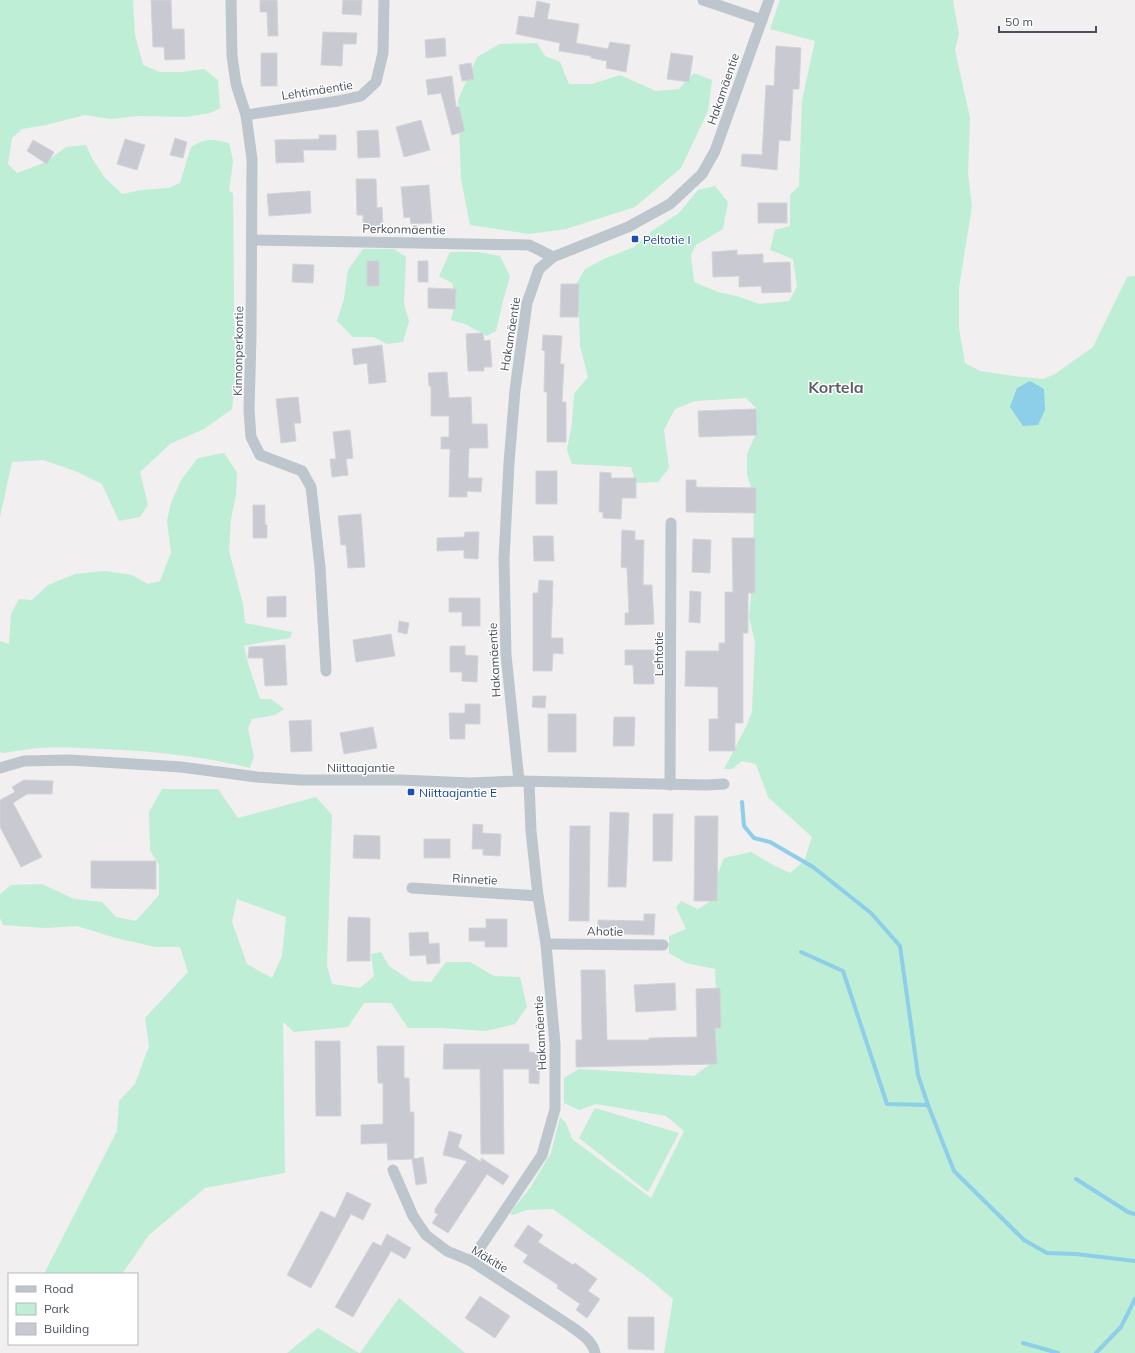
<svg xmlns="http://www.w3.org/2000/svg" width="1135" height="1353" viewBox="0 0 1135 1353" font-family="Mulish,sans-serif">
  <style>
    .green { fill: #beeed5; fill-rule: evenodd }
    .water { fill: #8dcee9 }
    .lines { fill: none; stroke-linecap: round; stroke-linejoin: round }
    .stream { stroke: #8dcee9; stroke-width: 4 }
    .building { fill: #c9cad1; stroke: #d3d4da }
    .minor { stroke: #bdc5cd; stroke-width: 11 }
    .transit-dot { fill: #1a4fb4; stroke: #fff; stroke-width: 1.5 }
    .labels { text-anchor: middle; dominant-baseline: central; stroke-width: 3; stroke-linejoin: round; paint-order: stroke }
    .street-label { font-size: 12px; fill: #47505c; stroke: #fff }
    .transit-label { font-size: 12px; fill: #164399; stroke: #fff; text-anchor: start }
    .district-label { font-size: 16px; font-weight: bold; fill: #5c5e64; stroke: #fff }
  </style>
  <rect width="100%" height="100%" fill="#f1efef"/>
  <g class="green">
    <path d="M0,0H133L135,35L143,65L160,72H182L204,69L218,80L220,108L210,113L186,117L138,116L111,119L85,115L46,125L22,129L12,138L8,164L17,173L46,162L66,147L86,145L93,160L105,178L122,194L141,190L169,188L180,183L191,147C205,138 213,139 229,143L233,161L229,191L233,193L235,383L232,409L204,429L170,444L140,472L148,505L140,517L119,521L102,484L75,471L43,460L12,462L0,517Z"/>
    <path d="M780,0H953L959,34L955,50L970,118L968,173L972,207L959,287V329L965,363L980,371L1013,376L1043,379L1055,374L1093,347L1127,277L1135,276V1353H664L673,1299L647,1277L553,1209L527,1210L513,1215L510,1213L530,1188L551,1153L560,1117L566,1123L572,1139L651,1198L684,1131L666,1116L596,1104L579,1110L564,1103V1078L579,1069L694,1076L716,1060L712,1037L717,1013L715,969L686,963L669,953V936L686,929L676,907L681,901L698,909L711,901L715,881L724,858L751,852L773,865L790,873L804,861L812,837L768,797L756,764L742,761L732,769H724L747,725L752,711L755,642L749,617L753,578L754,497L747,474V454L755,436L756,408L746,398L695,401L675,409L664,430L669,468L658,482L636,483L631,467L572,464L567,450L572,424L574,394L588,377L580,346L579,317L574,288L585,269L604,259L634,247L652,231L679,213L698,190L715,186L728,202L723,229L696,245L691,255L694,282L718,292L740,297L759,304L789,301L797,287L793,259L770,250L775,230L790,226V195L799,186L802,100L815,41L770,29Z"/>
    <path d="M537,43L545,56L560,62L569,84H592L620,75L656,91L679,89L694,73L712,80L708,111L681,168L635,207L566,229L529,234L470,225L461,179L458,100L477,57L500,44Z"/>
    <path d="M363,249H394L406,257L404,304L409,321L403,342L387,344L374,337H353L337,321L344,299L348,270Z"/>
    <path d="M450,252H478L500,256L510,276L503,301L496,331L487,336L465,324L451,320L456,300L452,283L439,276Z"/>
    <path d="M224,453L237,472L236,495L231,519L229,551L243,604L245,623L292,632L290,638L258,643L244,646L248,663L260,699H271L284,709L275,715L252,719L248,729L254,756L250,768C202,756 152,751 102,749C81,748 59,746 38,748C26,749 15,751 4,753L0,752V641L9,644L11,614L19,599L32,600L48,585L75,574L105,571L132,575L148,584L160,581L171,553L167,520L171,503L181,480L198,458Z"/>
    <path d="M162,789H218L238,818L316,797L332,815L327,966L332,984L360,988L374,976L371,954L381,952L389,966L411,981L431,982L446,962H470L494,976L520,977L527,1007L515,1024L486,1031L442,1028H408L391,1003H364L348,1027L294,1032L283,1022L285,1173L205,1188L149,1235L122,1274H44L117,1131L119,1101L135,1084L149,1046L145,1018L188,972L180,947H155L116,938L77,926L45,928L3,925L0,918V894L11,885L42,884L74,899L102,902L116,917L136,921L159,895V865L150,850L149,812ZM237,899L286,917L282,956L272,978L247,964L232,922Z"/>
    <path d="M595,1108L679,1133L648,1192L579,1138Z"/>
    <path d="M399,1298L465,1353H360Z"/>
    <path d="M318,1328L359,1353H287Z"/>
  </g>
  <path class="water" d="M1030,381L1044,389L1045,410L1038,425L1023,426L1010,407L1017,388Z"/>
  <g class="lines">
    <g class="stream">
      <path d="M742,802L744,826L754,838L770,842L813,867L871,913L900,946L918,1075L928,1105L954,1171L1024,1240L1047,1253L1076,1254L1135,1261"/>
      <path d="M801,952L843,971L887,1104L928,1105"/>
      <path d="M1076,1179L1128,1212L1135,1214"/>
      <path d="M1023,1343L1058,1353"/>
      <path d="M1096,1353L1121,1327L1135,1299"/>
    </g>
  </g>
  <g class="building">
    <path d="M151,0H171L172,29H184L185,59L165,60L164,47H153Z"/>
    <path d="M260,0H277L278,36H268L267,12H260Z"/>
    <path d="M343,0H362L361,15L342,14Z"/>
    <path d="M537,1L550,4L547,19L579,24L576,43L608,49L610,42L630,45L626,72L606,68L607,61L591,58V56L559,51L560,43L516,34L519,16L534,18Z"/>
    <path d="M323,32L357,33L356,44H343L342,66L321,65Z"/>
    <path d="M445,38L446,56L426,58L425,40Z"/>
    <path d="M776,46L801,48L799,89H793L790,141L779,140L777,170L741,166L742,154L762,155L766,85L774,86Z"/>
    <rect x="261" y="53" width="16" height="33"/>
    <path d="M671,53L693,56L689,82L667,79Z"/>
    <path d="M471,63L474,79L462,81L459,65Z"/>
    <path d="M452,76L456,107H459L465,131L452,135L441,93L428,95L426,80Z"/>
    <path d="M421,120L430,150L404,157L396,127Z"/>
    <path d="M378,130L380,157L358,158L357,131Z"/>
    <path d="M319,135H336V150H303L304,162L276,163L275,140L319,139Z"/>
    <path d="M175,138L187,142L183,158L170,155Z"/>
    <path d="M125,139L145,145L137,170L117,164Z"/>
    <path d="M33,140L54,152L47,164L27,151Z"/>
    <path d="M356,179H376L377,208L382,207L383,228L363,229V215H357Z"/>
    <path d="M429,185L432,223L411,224L410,217L404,218L401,187Z"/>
    <path d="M310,191L311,213L269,216L267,194Z"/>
    <rect x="758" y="203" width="29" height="20"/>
    <path d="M737,250V255L763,254V263L790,262L791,292L762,293L761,286L739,287V276L713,277L712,252Z"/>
    <rect x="367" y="261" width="12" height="25"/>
    <rect x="418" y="261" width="10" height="21"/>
    <path d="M293,264L314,265L313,283L292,282Z"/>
    <path d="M561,284H579L578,317H560Z"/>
    <path d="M428,288L456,289L455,309L428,308Z"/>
    <path d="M483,333L484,341L490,340L492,367H484V371H468L466,334Z"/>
    <path d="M543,335L562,336L560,364H564L562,402H566V442H547V392H544L545,351L542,350Z"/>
    <path d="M382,345L386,382L369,384L367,363L354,365L352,349Z"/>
    <path d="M447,372L449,398L471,397L472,424H487L488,448H469L468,478H482L481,492L467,491V497H449L450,449H441V437H449V416H431V386H429L428,373Z"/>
    <path d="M298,397L301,423H294L296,441L281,443L276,399Z"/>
    <path d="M756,409L757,435L699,437L698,411Z"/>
    <path d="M350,430L353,458L346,459L348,475L332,477L330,459H336L333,432Z"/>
    <rect x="536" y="471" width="21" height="33"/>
    <path d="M600,472L611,473V478H636V498H622L621,519L603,518V512H599Z"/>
    <path d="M686,480H696V487L756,488V513L686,512Z"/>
    <path d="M253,505H265V525H267V538H253Z"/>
    <path d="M361,514L365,567L348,568L346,545H341L338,516Z"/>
    <path d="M622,530L635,531V540H644L643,585H652L654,624L625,625V613H629L627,568L621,567Z"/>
    <path d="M465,532H479L478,559L464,558V550L437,551V538L464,537Z"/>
    <path d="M533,536H553L554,561H534Z"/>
    <path d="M732,538H755V593H748V633H743V723H735V751H709V719H718V687L685,686L686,651H719V643H725V592H733Z"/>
    <path d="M693,539L711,540L710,573L692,572Z"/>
    <path d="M539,580L553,581L551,638H563V654L553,653L552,671H533V593H538Z"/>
    <path d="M690,591L701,592L700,623L689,622Z"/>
    <path d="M286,596V617H267V597Z"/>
    <path d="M449,598H480V626H462V612H449Z"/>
    <path d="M399,621L409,623L407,634L398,632Z"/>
    <path d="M391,634L395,656L356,662L353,640Z"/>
    <path d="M285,645L287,685L265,686L263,658H248L249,647Z"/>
    <path d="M450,646H465V655L478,656L477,682L462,681V672H450Z"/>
    <path d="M625,650H654V684H634L633,665H625Z"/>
    <path d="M533,696H546L545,708L532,707Z"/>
    <path d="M465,704H480V724H465V739H450L449,713H465Z"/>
    <rect x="548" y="714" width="28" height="38"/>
    <path d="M614,717H635L634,746H613Z"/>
    <path d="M311,720L312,751L291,752L289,721Z"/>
    <path d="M373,727L377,748L344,754L340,733Z"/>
    <path d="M24,780L53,781L52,794H27L13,803L42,857L21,867L0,827V800L15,792L12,787Z"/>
    <path d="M610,812L629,813L626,887H608Z"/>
    <path d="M653,814H673L672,861H653Z"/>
    <path d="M695,816H718L717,901H694Z"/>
    <path d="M473,824L483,825L482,833L501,834L500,856L483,855V849H472Z"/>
    <path d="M570,826H590L589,921H569Z"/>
    <path d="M354,835L380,836V859L353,858Z"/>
    <rect x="424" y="839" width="26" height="19"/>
    <path d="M91,861H156V889L91,888Z"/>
    <path d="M644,914H655L654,935L598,933V920L644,921Z"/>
    <path d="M348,917L370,918V961H347Z"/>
    <path d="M486,919H507V947H485V941H469V928H486Z"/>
    <path d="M428,932L429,944L439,943L440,963L427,964L426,955L410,956L409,933Z"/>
    <path d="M581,970H605L607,1040H649V1038L697,1037L696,989L720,988L721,1028H715L717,1064L576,1067V1040H582Z"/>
    <path d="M675,983L676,1010L636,1012L634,985Z"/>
    <path d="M315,1041H340L341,1116H316Z"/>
    <path d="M444,1044H529V1052L540,1053L539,1084L529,1083V1069H503L504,1154H481L480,1069H443Z"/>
    <path d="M377,1046H404V1078H409L410,1112H414V1159L423,1157L427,1183L416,1185L412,1159L388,1160L387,1143L361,1144V1125L383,1124V1083H378Z"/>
    <path d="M449,1131L462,1135L458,1147L481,1162V1158L509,1176L503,1185L487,1174L448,1233L432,1223L438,1214L435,1213V1209L467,1161L443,1155Z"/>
    <path d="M347,1192L371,1204L363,1220L351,1214L311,1288L287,1275L321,1211L335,1218Z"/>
    <path d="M528,1225L543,1235L538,1242L573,1265L575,1263L597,1279L588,1291L600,1299L587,1318L576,1310L580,1304L557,1288L558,1285L523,1262L528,1255L514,1246Z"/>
    <path d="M387,1234L411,1248L405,1259L391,1251L353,1317L335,1307L373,1242L381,1246Z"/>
    <path d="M480,1296L510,1316L495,1338L465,1318Z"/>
    <path d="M628,1317H654V1350L628,1349Z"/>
  </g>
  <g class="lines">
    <g class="minor">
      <path d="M231,0L232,56L236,84L246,115L252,159L251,337L249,410L251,437L260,455L302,471L311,487L320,567L326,671"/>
      <path d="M703,0L762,20"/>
      <path d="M246,115L338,101L361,96L376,82L383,53L384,0"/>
      <path d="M253,240L529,245L553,257"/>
      <path d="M0,768L24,761L70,760L181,767L257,777L301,780H400L471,783L519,781L707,785L724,784"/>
      <path d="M519,781L506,655L504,559L509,463L515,390L527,303L539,269L553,257L628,227L670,204L702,174L715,151L769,0"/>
      <path d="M670,785L671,523"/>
      <path d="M412,888L538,896"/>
      <path d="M546,944L663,945"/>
      <path d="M393,1170L413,1216L426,1235L447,1251L471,1261L569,1325C579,1332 593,1341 595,1353"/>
      <path d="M471,1261L542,1155L555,1109V1044L546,944L538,896L531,831L529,782"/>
    </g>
  </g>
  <g class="transit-dot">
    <rect x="631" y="235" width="8" height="8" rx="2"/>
    <rect x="407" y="788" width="8" height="8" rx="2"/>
  </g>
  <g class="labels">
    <g class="street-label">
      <text transform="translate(723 89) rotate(-71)">Hakamäentie</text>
      <text transform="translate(317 90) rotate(-9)">Lehtimäentie</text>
      <text transform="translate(404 229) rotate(1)">Perkonmäentie</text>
      <text transform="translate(510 334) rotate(-81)">Hakamäentie</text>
      <text transform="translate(238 351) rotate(-89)">Kinnonperkontie</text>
      <text transform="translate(658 654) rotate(-90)">Lehtotie</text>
      <text transform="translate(494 660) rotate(-93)">Hakamäentie</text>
      <text x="361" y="767">Niittaajantie</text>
      <text transform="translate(475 879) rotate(3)">Rinnetie</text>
      <text transform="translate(605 931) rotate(1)">Ahotie</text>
      <text transform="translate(540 1033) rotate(-93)">Hakamäentie</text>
      <text transform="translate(490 1259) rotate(31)">Mäkitie</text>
    </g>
    <g class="transit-label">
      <text x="643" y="239">Peltotie I</text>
      <text x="419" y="792">Niittaajantie E</text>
    </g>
    <g class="district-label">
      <text x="836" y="387">Kortela</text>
    </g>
  </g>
  <rect x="8" y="1273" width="130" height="72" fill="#ffffff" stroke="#b5b9be"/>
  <rect x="16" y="1286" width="20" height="6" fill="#bdc5cd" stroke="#b5b9be"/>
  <text x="44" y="1293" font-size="12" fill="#47505c">Road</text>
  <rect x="16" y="1303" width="20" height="12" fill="#beeed5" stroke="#b5b9be"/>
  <text x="44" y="1313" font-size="12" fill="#47505c">Park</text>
  <rect x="16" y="1323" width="20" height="12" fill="#c9cad1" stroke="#b5b9be"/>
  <text x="44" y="1333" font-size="12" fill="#47505c">Building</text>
  <path d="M999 26v6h97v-6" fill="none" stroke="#47505c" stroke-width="2"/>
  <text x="1005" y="26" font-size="12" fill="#47505c" stroke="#ffffff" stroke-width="3" paint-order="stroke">50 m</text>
</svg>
